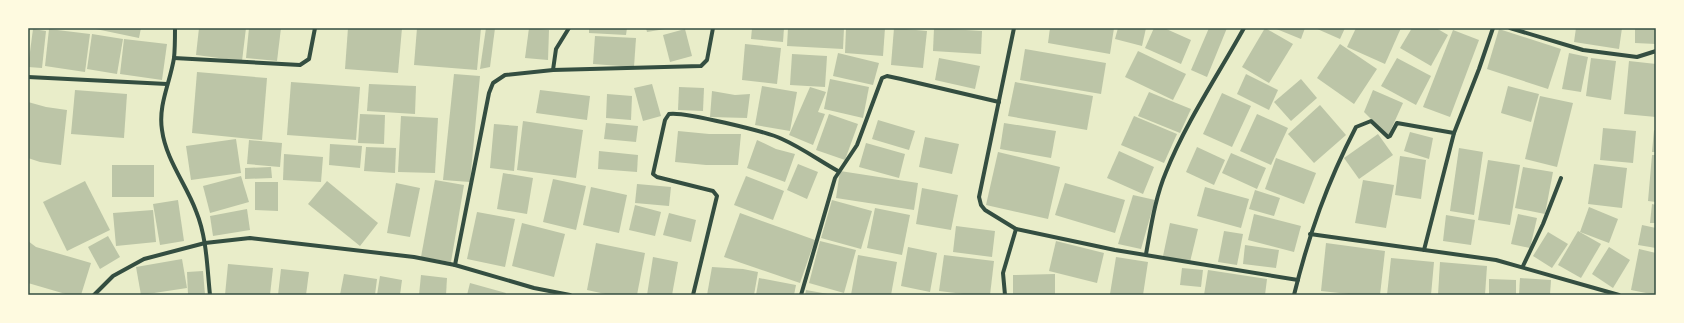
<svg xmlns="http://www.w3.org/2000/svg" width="1684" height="323" viewBox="0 0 1684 323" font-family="'Source Sans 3',sans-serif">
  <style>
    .building { fill: #bcc5a7 }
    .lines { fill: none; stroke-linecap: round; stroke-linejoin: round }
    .minor { stroke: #344e41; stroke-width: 4 }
    .neatline { fill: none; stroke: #344e41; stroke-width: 1.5 }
  </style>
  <rect width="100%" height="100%" fill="#e9edc9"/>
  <g class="building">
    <path d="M91,28H141L139,38Z"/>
    <path d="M199,28H246L242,61L196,55Z"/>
    <path d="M249,28H281L277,61L246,58Z"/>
    <path d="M348,28H402L398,73L345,69Z"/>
    <path d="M417,28H481L477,70L414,65Z"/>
    <path d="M486,28H495L490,67L480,69Z"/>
    <path d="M529,28L549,30L548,60L525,58Z"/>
    <path d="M589,28H627L626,35L589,33Z"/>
    <path d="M646,28H665V29L647,32Z"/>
    <path d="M752,28H784L783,42L751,39Z"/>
    <path d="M788,28H844L843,49L787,46Z"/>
    <path d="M846,28H885L883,56L845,53Z"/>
    <path d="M894,28L927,31L923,68L891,65Z"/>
    <path d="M934,28L982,31L981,54L933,51Z"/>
    <path d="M1050,28H1114L1110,54L1048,43Z"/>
    <path d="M1118,28H1146L1142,46L1115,39Z"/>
    <path d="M1154,28H1164L1191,40L1181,64L1145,48Z"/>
    <path d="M1209,28H1227L1207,77L1191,70Z"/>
    <path d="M1265,28L1293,44L1269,83L1242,67Z"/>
    <path d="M1274,28H1305L1301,39Z"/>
    <path d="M1315,28H1345L1340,39Z"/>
    <path d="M1356,28H1401L1385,64L1347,47Z"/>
    <path d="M1412,28H1436L1448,35L1431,66L1400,48Z"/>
    <path d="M1576,28H1622L1619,49L1574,42Z"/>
    <path d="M1635,28H1656V44L1635,43Z"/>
    <path d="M33,29L46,31L42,68L28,67Z"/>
    <path d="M49,29L90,34L85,72L45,66Z"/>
    <path d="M685,29L692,56L670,62L663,35Z"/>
    <path d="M1499,29L1561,49L1548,89L1487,69Z"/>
    <path d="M1453,30L1479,40L1450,117L1423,107Z"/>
    <path d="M92,34L123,39L117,74L87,69Z"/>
    <path d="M595,36L636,38L634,67L593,64Z"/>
    <path d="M124,39L167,44L162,80L120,74Z"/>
    <path d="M745,44L781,48L777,84L742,80Z"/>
    <path d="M1340,44L1377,69L1354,104L1317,78Z"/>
    <path d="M1025,49L1106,63L1101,94L1020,80Z"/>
    <path d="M1138,51L1186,74L1173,100L1125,77Z"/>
    <path d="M838,53L879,63L873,85L833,76Z"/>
    <path d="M1569,53L1588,57L1581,92L1562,89Z"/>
    <path d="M792,54L827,56L825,87L790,85Z"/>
    <path d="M939,58L980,66L975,89L935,80Z"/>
    <path d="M1397,58L1431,76L1416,105L1381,86Z"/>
    <path d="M1591,58L1616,61L1611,100L1586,96Z"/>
    <path d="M1629,61L1656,64V117L1624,114Z"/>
    <path d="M197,72L267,78L262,140L192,133Z"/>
    <path d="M454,74L480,76L470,182L443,180Z"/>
    <path d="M1246,74L1278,90L1269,110L1237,94Z"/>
    <path d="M830,79L869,87L863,118L824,109Z"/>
    <path d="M1301,79L1317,98L1291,121L1274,102Z"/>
    <path d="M291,82L360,87L356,140L287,135Z"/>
    <path d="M1015,82L1093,96L1087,130L1008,116Z"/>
    <path d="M369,84L416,86L415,114L367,111Z"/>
    <path d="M652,84L661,116L643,121L634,88Z"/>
    <path d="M762,86L797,92L790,131L755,125Z"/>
    <path d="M1508,86L1539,94L1531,122L1501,113Z"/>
    <path d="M679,87L704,88L703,111L678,110Z"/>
    <path d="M810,87L826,92L818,112L825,114L813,145L789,135Z"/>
    <path d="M75,90L127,94L124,138L71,134Z"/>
    <path d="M540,90L590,96L587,120L536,113Z"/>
    <path d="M1373,90L1403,103L1388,136L1364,112Z"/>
    <path d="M712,91L735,95L750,94L747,118L710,117Z"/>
    <path d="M1149,92L1191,109L1180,133L1138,116Z"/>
    <path d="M1222,93L1251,106L1232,147L1203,134Z"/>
    <path d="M607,94L632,96L631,120L606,118Z"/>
    <path d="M1540,96L1573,103L1557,167L1525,159Z"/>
    <path d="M28,102L46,107L67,110L61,165L40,162L28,158Z"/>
    <path d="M1320,105L1346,135L1314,163L1288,134Z"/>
    <path d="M360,114L385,115L384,144L358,143Z"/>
    <path d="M829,114L858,124L845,160L816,150Z"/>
    <path d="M1257,114L1288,128L1271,165L1240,151Z"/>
    <path d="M401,116L438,118L435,173L398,172Z"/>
    <path d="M1134,116L1177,134L1164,163L1121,145Z"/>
    <path d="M878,120L915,131L909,150L872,139Z"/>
    <path d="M523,121L583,130L576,178L517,170Z"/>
    <path d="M606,123L638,126L636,142L604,139Z"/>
    <path d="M1004,123L1056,131L1051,158L1000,149Z"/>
    <path d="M494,124L518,126L514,171L490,168Z"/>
    <path d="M1603,128L1636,131L1633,163L1600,160Z"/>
    <path d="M1654,130L1656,131V152H1652Z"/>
    <path d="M678,131L709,134H741L738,165H706L675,162Z"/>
    <path d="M1410,132L1433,138L1429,159L1404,151Z"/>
    <path d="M1378,134L1393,155L1359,179L1344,158Z"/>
    <path d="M925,137L959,144L952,174L919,167Z"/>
    <path d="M236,139L241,173L191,180L186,146Z"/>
    <path d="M249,140L282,143L280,167L247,164Z"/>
    <path d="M757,140L776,149L795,154L785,182L747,168Z"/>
    <path d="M866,143L905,154L899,178L859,167Z"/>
    <path d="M330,144L362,146L360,168L329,165Z"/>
    <path d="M366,147L396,148L395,173L364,171Z"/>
    <path d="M1197,147L1225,160L1214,185L1186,172Z"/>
    <path d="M1459,148L1483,152L1474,215L1450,211Z"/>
    <path d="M599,151L638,155L637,172L598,169Z"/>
    <path d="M1119,151L1154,167L1143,194L1107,178Z"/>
    <path d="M998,152L1060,167L1048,219L986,205Z"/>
    <path d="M1231,153L1266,168L1257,189L1222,173Z"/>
    <path d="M284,154L323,157L321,182L283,180Z"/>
    <path d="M1652,155H1656V202L1648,201Z"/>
    <path d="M1400,156L1426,160L1421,199L1395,195Z"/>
    <path d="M1276,158L1316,173L1304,204L1265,189Z"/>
    <path d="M1488,160L1520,165L1510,225L1478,220Z"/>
    <path d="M798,164L818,172L807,199L787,190Z"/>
    <path d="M1594,164L1627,168L1622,208L1588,204Z"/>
    <rect x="112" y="165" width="42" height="32"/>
    <path d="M271,167L272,178L245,179V168Z"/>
    <path d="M1523,167L1553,172L1545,214L1515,208Z"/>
    <path d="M840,171L918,183L914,210L836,198Z"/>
    <path d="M503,173L533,178L527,214L497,209Z"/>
    <path d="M241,176L249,202L210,213L203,186Z"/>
    <path d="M746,176L784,191L773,220L734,205Z"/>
    <path d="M553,179L586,186L576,230L543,222Z"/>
    <path d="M435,180L464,185L451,262L421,257Z"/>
    <path d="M1363,180L1394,185L1386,228L1355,223Z"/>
    <path d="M85,181L110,230L67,251L43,202Z"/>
    <path d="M327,181L378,223L360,246L308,204Z"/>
    <path d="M255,182H278V211L255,210Z"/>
    <path d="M396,183L420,188L410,237L387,233Z"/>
    <path d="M1065,183L1125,200L1115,233L1055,215Z"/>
    <path d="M637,184L671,187L669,206L635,203Z"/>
    <path d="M591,187L627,195L619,233L583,225Z"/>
    <path d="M1205,187L1249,199L1241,228L1197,216Z"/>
    <path d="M922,188L958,195L951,230L916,224Z"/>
    <path d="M1255,190L1280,198L1274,216L1249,209Z"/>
    <path d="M1133,195L1155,200L1141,249L1118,244Z"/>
    <path d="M178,200L184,241L160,245L153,204Z"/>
    <path d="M832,200L872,211L861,249L821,238Z"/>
    <path d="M1652,204L1656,205V223H1650Z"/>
    <path d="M635,205L661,212L655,236L629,230Z"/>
    <path d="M1589,207L1618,219L1609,243L1580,232Z"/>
    <path d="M875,208L910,215L902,255L867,248Z"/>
    <path d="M247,209L250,230L213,236L210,216Z"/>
    <path d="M153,210L156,242L116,246L113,213Z"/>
    <path d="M477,212L515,219L505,267L467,259Z"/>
    <path d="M669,213L696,220L691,242L663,235Z"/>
    <path d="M740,213L815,240L800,283L724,257Z"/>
    <path d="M1254,214L1301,226L1294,252L1248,240Z"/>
    <path d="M1518,214L1537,218L1530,248L1511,244Z"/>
    <path d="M1446,215L1475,220L1471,245L1443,241Z"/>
    <path d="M522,223L565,234L554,277L512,266Z"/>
    <path d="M1170,223L1198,229L1190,262L1163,256Z"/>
    <path d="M1642,225L1656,228V248L1638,245Z"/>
    <path d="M956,226L995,231L992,257L953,252Z"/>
    <path d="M1224,231L1243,234L1237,265L1218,262Z"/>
    <path d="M1578,231L1601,244L1581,278L1558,265Z"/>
    <path d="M1548,232L1568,244L1552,268L1533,256Z"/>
    <path d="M108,236L120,257L100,269L88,247Z"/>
    <path d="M28,241L36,247L91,263L81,295H69L28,283Z"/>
    <path d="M820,241L856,250L844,293L809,283Z"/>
    <path d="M1056,241L1104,253L1097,283L1049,271Z"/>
    <path d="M596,243L645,253L637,295H610L587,290Z"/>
    <path d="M1326,243L1385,251L1380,295H1358L1321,291Z"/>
    <path d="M1245,245L1279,250L1276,268L1243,264Z"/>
    <path d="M908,247L937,253L930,292L901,286Z"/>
    <path d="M1609,247L1630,260L1613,288L1592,274Z"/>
    <path d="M1639,249L1656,253V295L1631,290Z"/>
    <path d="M858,255L897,262L891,295H851Z"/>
    <path d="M944,255L994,261L990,295H972L939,291Z"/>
    <path d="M653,257L678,262L672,295H647Z"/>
    <path d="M1116,257L1148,262L1143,295L1110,294Z"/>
    <path d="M1391,258L1434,262L1431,295H1387Z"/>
    <path d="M182,259L187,288L141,295L136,267Z"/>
    <path d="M1440,262L1487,266L1485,295H1438Z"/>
    <path d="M228,264L273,268L270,295H225Z"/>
    <path d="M712,267L743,269L758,272L754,295H707Z"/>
    <path d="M1182,268L1203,270L1201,287L1180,285Z"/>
    <path d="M281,269L309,272L306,295H278Z"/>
    <path d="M1208,270L1267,279L1265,295H1204Z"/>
    <path d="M203,271L205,295H188L187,272Z"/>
    <path d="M344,274L377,279L375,295H340Z"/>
    <path d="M1055,274V295H1013V275Z"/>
    <path d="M421,275L447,278L446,295H419Z"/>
    <path d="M380,276L402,280L400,295H377Z"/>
    <path d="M759,278L796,285L794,295H756Z"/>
    <path d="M1520,278L1551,280L1550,295H1519Z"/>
    <path d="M1489,279L1516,280V295H1489Z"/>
    <path d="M470,283L506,293L505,295H467Z"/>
    <path d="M806,290L828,294V295H805Z"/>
  </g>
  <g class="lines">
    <g class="minor">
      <path d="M175,28C175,38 175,49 174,58C170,83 158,105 162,130C166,160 186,184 196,211C207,238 207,267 210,295"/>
      <path d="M1014,28L979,197L981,205L985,210L1016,229L1115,250L1298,280"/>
      <path d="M1510,28L1583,50L1637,57L1656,51"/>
      <path d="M174,58L300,65L309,59L315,28"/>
      <path d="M553,70L556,49L569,28"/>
      <path d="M28,77L167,84"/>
      <path d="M1310,234L1496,260L1619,295"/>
      <path d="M1424,250L1454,133L1479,69L1493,28"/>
      <path d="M1146,254C1151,227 1155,198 1166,172C1186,122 1218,75 1244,28"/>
      <path d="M455,265L489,93L493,83L505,75L553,70L701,66L707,60L713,28"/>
      <path d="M1523,266L1543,224L1561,178"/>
      <path d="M94,295L113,276L144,259L205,243L250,238L414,257L455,265L534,288L570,295"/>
      <path d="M693,295L717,196L713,191L657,177L653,174L665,120L669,114C682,111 768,132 782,139C802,148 820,161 838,171"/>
      <path d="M801,295L835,178L857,145L882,78L887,76L901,79L999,102"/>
      <path d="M1005,295L1003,273L1016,229"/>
      <path d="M1294,295C1309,234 1327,183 1356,127L1371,121L1388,137L1390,136L1397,123L1454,133"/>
    </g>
  </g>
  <rect width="1684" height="323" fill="none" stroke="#fefae0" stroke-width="58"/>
  <rect x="29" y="29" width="1626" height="265" class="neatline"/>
</svg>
